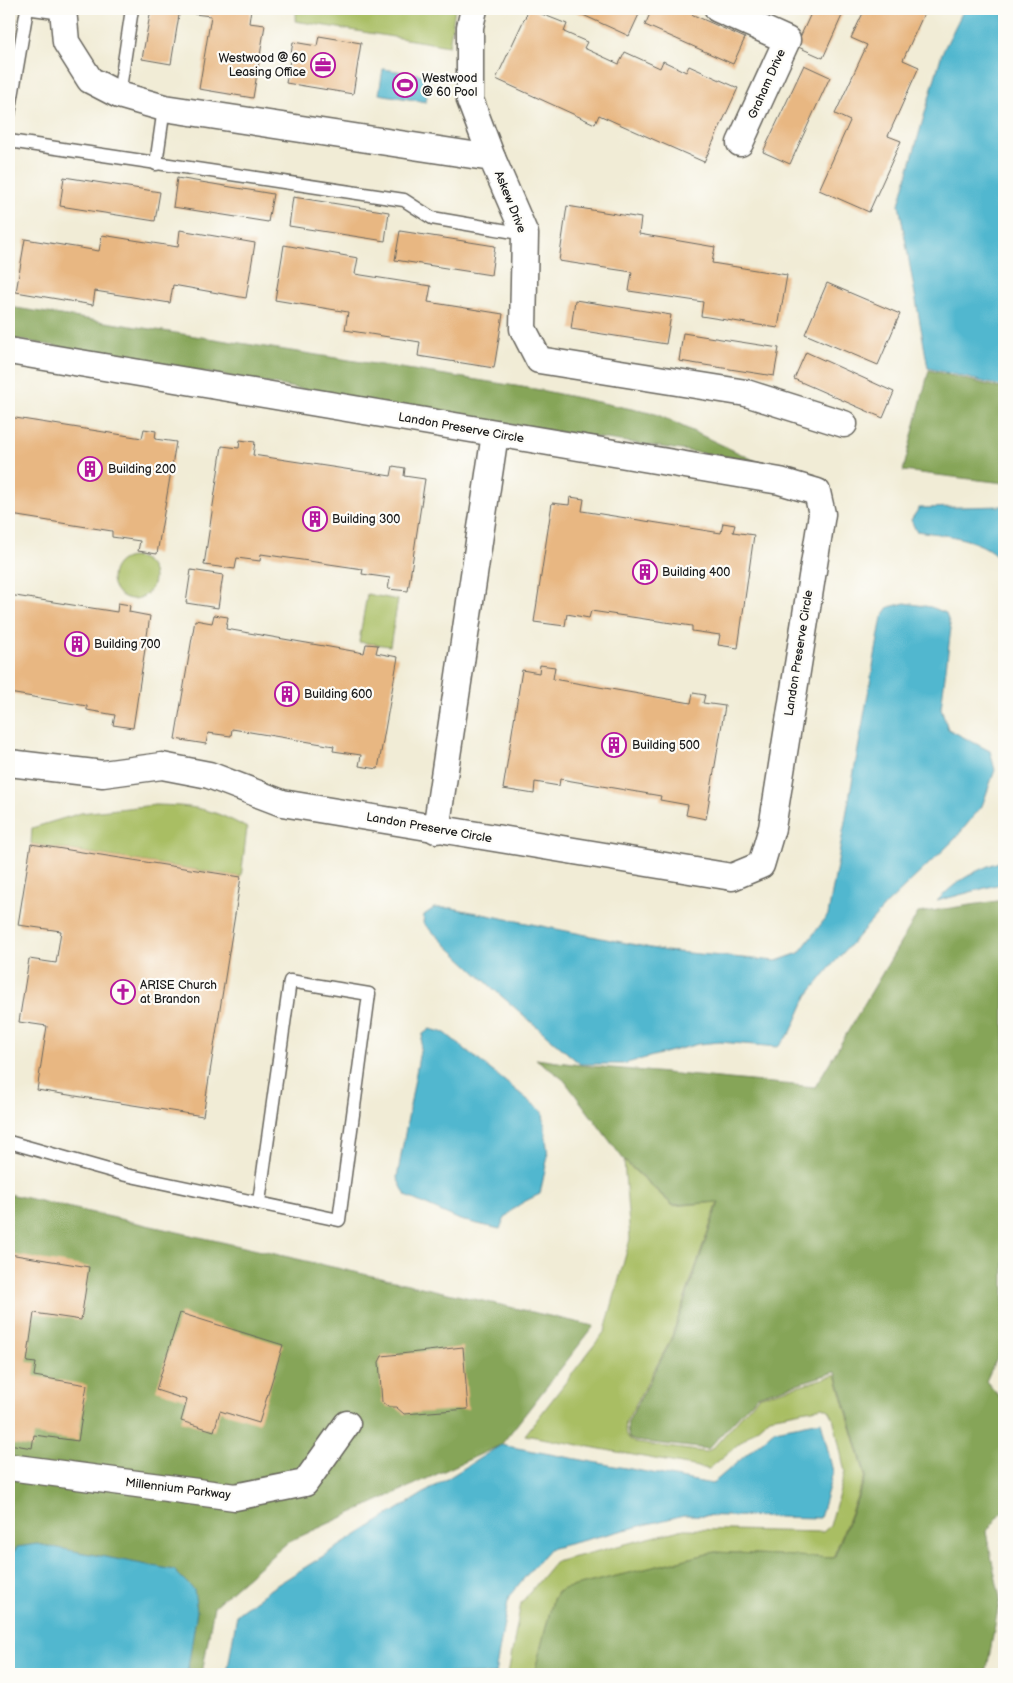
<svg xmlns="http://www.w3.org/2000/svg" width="1013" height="1683" viewBox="0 0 1013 1683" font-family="'Balsamiq Sans',sans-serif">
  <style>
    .green { fill: #a9be63; stroke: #626d40 }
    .forest { fill: #86a559; stroke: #51603a }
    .water { fill: #51b7cf; stroke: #366a76 }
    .building { fill: #e8b782 }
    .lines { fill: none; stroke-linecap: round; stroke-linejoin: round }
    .service-casing { stroke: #67655d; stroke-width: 15 }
    .minor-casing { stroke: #67655d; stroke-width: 29 }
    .service { stroke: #fff; stroke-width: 12 }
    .minor { stroke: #fff; stroke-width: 26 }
    .labels { text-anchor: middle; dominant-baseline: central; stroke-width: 4.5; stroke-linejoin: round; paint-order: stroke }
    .poi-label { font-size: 12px; fill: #1c1c1c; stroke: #fdfcf7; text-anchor: start }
    .street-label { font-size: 12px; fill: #1c1c1c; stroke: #fdfcf7 }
  </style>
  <rect width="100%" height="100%" fill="#fdfcf7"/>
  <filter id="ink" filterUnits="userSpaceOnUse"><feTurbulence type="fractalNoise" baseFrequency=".02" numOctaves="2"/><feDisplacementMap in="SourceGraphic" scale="10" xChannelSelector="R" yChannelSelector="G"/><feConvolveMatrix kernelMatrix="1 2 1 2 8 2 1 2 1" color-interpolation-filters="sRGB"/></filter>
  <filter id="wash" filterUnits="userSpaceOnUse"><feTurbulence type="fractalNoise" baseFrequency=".0096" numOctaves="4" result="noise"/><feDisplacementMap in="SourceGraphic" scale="20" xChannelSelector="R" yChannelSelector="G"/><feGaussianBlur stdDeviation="1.12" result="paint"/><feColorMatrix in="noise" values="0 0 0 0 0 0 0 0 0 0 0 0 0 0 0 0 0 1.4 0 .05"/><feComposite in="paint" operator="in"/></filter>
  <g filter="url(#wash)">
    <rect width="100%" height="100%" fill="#f1ecd6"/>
    <g class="green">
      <path d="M297,9H455L449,46L295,21Z"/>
      <circle cx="133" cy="578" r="21"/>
      <path d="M367,594L398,600L390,646L359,642Z"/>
      <path d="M155,805C195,806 211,808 247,828L241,877L31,844L32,828L81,813Z"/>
      <path d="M624,1161L673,1206L718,1202L670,1341L626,1422C624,1433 625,1437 635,1443L706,1452L713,1448L758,1397L836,1375L865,1476L833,1558L715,1552L563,1589L557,1592L553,1599L534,1674H508L521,1603L555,1562L684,1529L823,1532L830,1526L845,1472L833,1417L829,1410L823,1407L770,1417L709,1469L525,1435L605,1331L630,1239Z"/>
    </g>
    <g class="forest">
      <path d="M9,307L535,389L656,414L756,461L483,421L9,338Z"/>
      <path d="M929,370L1004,389V483L903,471Z"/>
      <path d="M1004,900V1343L986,1381L1004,1402V1510L986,1532L1000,1598L986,1674H534L553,1600L557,1593L563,1589L715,1552L834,1558L866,1476L836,1372L757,1396L708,1449L635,1441L629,1438L627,1430L628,1422L671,1341L719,1202L673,1205L624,1160L564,1080L536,1059L580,1065L815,1087L918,913Z"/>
      <path d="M9,1194L594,1326L501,1445L288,1542L214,1606L202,1674H9Z"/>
    </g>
    <g class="water">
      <path d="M964,9H1004V387L928,368L899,204L942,53Z"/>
      <path d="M383,69L430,76L426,102L379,94Z"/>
      <path d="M1004,506V565C989,538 944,535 916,531L911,520L919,508Z"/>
      <path d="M905,603L931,607L946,613L951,628L941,708L948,729L990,751L995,770L982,806L955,839L886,905L833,964L807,996L791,1032L778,1047L720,1042L698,1044L623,1064H580L499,994L423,923L424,915L434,908H452L666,951L776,961L799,953L828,915L882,617L889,607Z"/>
      <path d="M1004,860V883L937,901C958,879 976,870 1004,860Z"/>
      <path d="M430,1029L445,1033L543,1112L548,1156L540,1194C521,1203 507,1209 500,1229L460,1220L406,1196L397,1178L423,1034Z"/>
      <path d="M821,1421L833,1472L820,1518L684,1515L549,1549L509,1596L495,1674H227L237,1614L272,1588L501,1445L712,1484L775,1430Z"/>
      <path d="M37,1544L174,1570L194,1590L197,1611L187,1674H9V1559L17,1547Z"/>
    </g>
    <g id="blocks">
      <g class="building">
        <path d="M151,9H180L171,64L142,59Z"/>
        <path d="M195,9H251L249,23L265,25L253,98L199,89L211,16L194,14Z"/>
        <path d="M529,9L567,24L564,32L587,42L584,48L619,64L625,52L660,68L663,61L686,72L689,66L738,88L704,162L599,115L595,124L496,79Z"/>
        <path d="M570,9H639L641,10L629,36Z"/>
        <path d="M652,9H680L745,38L733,64L645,25Z"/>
        <path d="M813,9H845L823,58L796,46Z"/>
        <path d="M865,9H926L903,60L919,67L888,136L901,141L869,212L819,190L850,121L835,114L867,45L851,38Z"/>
        <path d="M9,17L15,18L10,56H9Z"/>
        <path d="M319,36L361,43L353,94L286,83L293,42L317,46Z"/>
        <path d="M804,65L830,77L790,164L763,152Z"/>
        <path d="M64,177L160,192L155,221L60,206Z"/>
        <path d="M177,178L273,194L268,222L173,207Z"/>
        <path d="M293,197L389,212L385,241L289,226Z"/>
        <path d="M567,206L641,218L639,234L715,247L712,263L787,275L778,328L701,316L703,302L629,291L632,272L559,261Z"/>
        <path d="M180,230L255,243L246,298L173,285L170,303L95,291L93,305L16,292L25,239L99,251L102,235L178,247Z"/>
        <path d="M400,231L495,246L491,275L395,260Z"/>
        <path d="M284,245L358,258L355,274L431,286L428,302L503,314L494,368L418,356L420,342L345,330L348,312L275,300Z"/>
        <path d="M827,283L900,314L878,365L805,334Z"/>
        <path d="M575,300L671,315L666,344L571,329Z"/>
        <path d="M683,333L779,348L774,376L679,361Z"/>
        <path d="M806,352L894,392L883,418L794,379Z"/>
        <path d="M9,417L142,438L144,429L156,431L155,439L176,442L157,554L138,551L140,541L112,537V531L11,515L9,523Z"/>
        <path d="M240,440L255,442L253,455L391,476L393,466L405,468L404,476L425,479L408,591L388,589L390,578L362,574L363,569L261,554L260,561L237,558L235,569L204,565L222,446L239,448Z"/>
        <path d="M570,497L584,499L582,511L721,533L723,523L735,525L733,532L754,535L738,648L718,645L720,635L692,631V626L591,611L589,618L567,614L565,626L534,622L552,503L569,505Z"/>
        <path d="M191,570L223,575L218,608L186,603Z"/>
        <path d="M9,595L117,612L118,603L130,605L129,612L150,616L133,728L113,725L115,715L87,710V706L9,693Z"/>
        <path d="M214,615L228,617L226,629L364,653L366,644L378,645L376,653L398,657L378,769L359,766L361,755L333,751L334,746L232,729L231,736L208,733L206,744L175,739L195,620L212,623Z"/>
        <path d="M540,665L555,667L553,679L691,703L693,693L705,695L703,703L725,706L706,819L686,815L688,805L660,800L661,796L560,779L559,786L535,782L534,794L503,789L522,670L539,673Z"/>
        <path d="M31,844L241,877L203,1116L37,1090L47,1026L19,1022L29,959L56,963L61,931L18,925Z"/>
        <path d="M9,1254L89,1267L81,1320L34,1313L27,1362L36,1363L34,1376L87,1385L78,1441L34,1435L32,1448L9,1444Z"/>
        <path d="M180,1313L283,1345L259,1423L220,1411L214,1431L181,1421L187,1400L156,1390Z"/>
        <path d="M463,1347L468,1409L404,1414L396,1407H388L382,1402L379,1362L382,1356Z"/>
      </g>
    </g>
  </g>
  <g filter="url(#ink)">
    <use href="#blocks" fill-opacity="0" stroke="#67655d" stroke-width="1"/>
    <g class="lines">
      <defs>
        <g id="service">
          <path d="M33,9L62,13"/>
          <path d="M119,95L132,9"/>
          <path d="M9,114L27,9"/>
          <path d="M9,141L404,200L432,218L525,234"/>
          <path d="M156,164L164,108"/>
          <path d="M9,1142L126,1175L339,1220L369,994L290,981L259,1202"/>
        </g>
        <g id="minor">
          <path d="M63,9L66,42L90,80L119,95L164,108L492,158L525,234L523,329L539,360L746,393L844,424"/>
          <path d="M474,9L470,27V100L492,158"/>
          <path d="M718,9L787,40L740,143"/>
          <path d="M9,351L780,481L817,492L822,514L772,828L761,865L732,877L282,803L209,775L162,766L103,774L9,763"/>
          <path d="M436,830L495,434"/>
          <path d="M9,1467L235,1497L305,1483L347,1424"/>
        </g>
      </defs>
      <use href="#service" class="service-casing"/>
      <use href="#minor" class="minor-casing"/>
      <use href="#service" class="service"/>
      <use href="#minor" class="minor"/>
    </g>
  </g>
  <defs>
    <symbol id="office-ring" viewBox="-11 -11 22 22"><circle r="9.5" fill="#fdfcf7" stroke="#b5179e" stroke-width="1.5"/><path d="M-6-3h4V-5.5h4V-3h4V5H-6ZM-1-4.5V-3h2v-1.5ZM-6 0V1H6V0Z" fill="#b5179e"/></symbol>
    <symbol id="stadium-ring" viewBox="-11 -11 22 22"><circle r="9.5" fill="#fdfcf7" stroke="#b5179e" stroke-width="1.5"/><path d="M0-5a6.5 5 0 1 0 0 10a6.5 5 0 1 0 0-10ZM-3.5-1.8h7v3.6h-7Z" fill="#b5179e"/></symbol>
    <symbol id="building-ring" viewBox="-11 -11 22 22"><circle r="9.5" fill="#fdfcf7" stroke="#b5179e" stroke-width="1.5"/><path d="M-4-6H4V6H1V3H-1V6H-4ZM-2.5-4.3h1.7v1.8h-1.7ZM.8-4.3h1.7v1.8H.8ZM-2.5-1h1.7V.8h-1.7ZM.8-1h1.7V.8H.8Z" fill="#b5179e"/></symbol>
    <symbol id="church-ring" viewBox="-11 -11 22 22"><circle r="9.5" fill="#fdfcf7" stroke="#b5179e" stroke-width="1.5"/><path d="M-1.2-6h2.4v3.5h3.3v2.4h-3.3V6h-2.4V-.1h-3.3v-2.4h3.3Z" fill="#b5179e"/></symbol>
  </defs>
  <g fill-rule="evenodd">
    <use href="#office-ring" x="309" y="51" width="28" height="28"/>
    <use href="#stadium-ring" x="391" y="71" width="28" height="28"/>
    <use href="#building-ring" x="76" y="455" width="28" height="28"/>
    <use href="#building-ring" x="301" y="505" width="28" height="28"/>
    <use href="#building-ring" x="631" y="558" width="28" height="28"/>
    <use href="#building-ring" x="63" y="630" width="28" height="28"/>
    <use href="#building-ring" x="273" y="680" width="28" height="28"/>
    <use href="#building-ring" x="600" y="731" width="28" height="28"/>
    <use href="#church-ring" x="109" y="978" width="28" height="28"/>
  </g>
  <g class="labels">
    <g class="poi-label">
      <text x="306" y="58" text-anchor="end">Westwood @ 60<tspan x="306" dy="14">Leasing Office</tspan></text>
      <text x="422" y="78">Westwood<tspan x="422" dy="14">@ 60 Pool</tspan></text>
      <text x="108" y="469">Building 200</text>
      <text x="332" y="519">Building 300</text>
      <text x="662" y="572">Building 400</text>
      <text x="94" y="644">Building 700</text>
      <text x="304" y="694">Building 600</text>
      <text x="632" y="745">Building 500</text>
      <text x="140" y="985">ARISE Church<tspan x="140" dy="14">at Brandon</tspan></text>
    </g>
    <g class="street-label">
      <text transform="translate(767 84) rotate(-66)">Graham Drive</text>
      <text transform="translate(510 202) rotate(68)">Askew Drive</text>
      <text transform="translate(461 428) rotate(10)">Landon Preserve Circle</text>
      <text transform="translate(799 653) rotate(-81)">Landon Preserve Circle</text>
      <text transform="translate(429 828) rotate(10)">Landon Preserve Circle</text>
      <text transform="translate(178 1489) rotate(7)">Millennium Parkway</text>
    </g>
  </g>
  <rect width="1013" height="1683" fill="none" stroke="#fdfcf7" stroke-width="30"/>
</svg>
